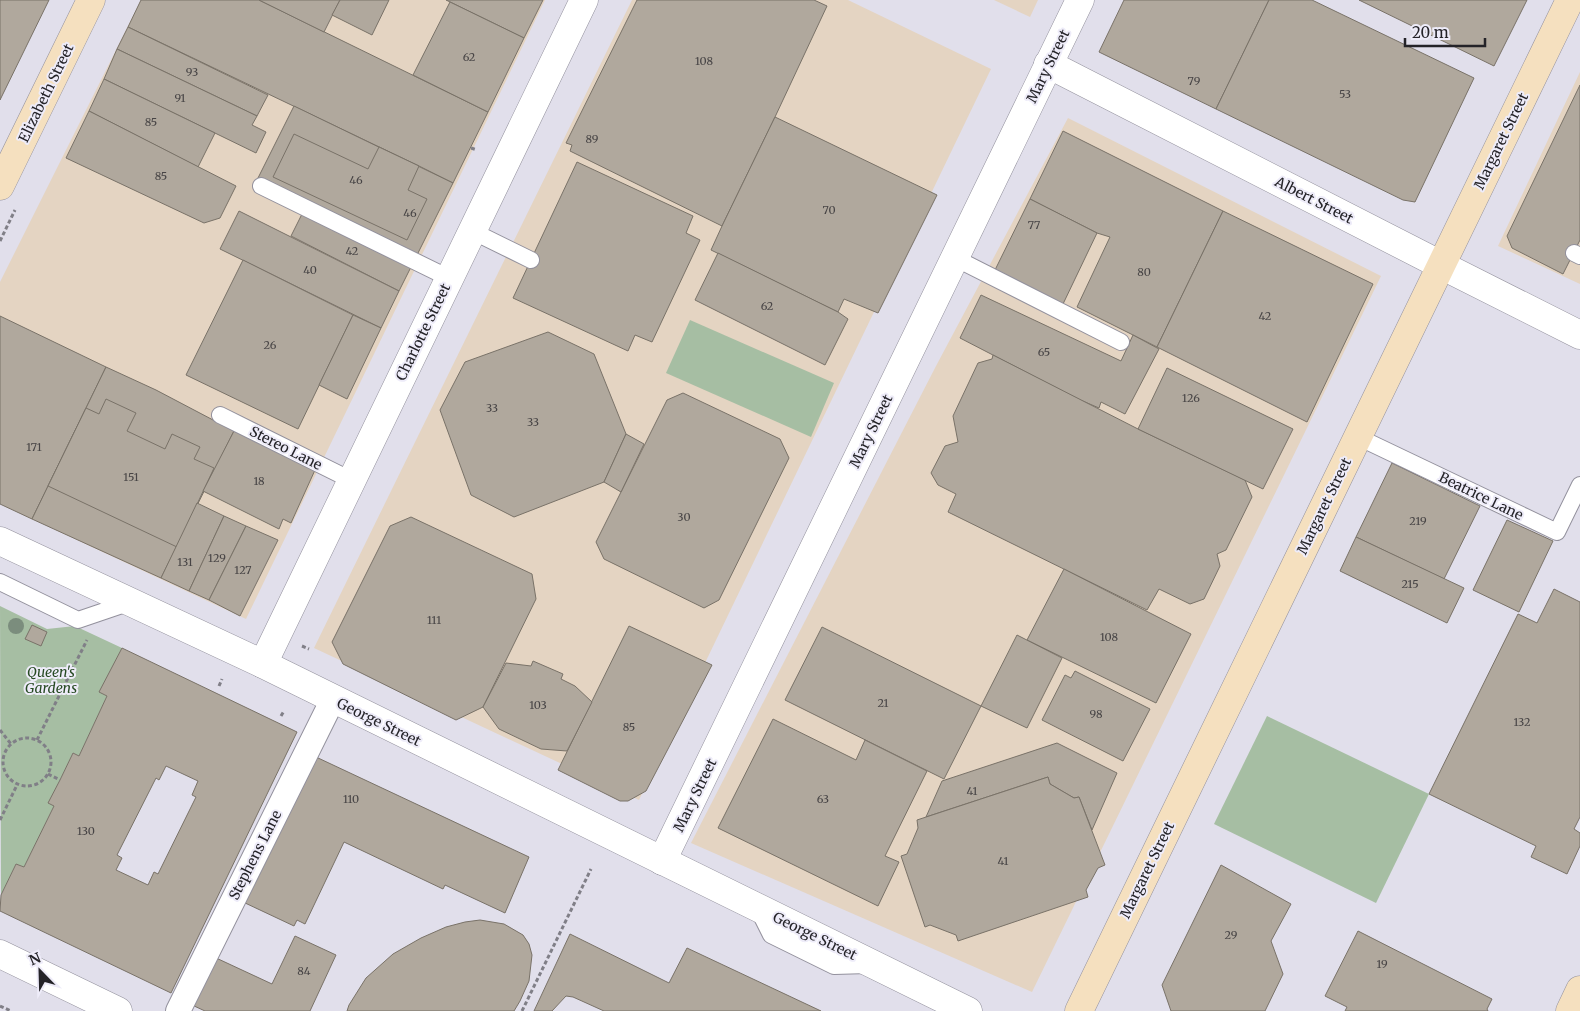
<svg xmlns="http://www.w3.org/2000/svg" width="1580" height="1011" viewBox="0 0 1580 1011" font-family="Merriweather,serif">
  <style>
    .commercial { fill: #e4d4c2 }
    .green { fill: #a6bea3 }
    .building { fill: #b0a89d; stroke: #797268; fill-rule: evenodd }
    .lines { fill: none; stroke-linecap: round; stroke-linejoin: round }
    .service-casing { stroke: #93919d; stroke-width: 18 }
    .pedestrian-casing { stroke: #93919d; stroke-width: 26 }
    .tertiary-casing { stroke: #93919d; stroke-width: 29 }
    .secondary-casing { stroke: #93919d; stroke-width: 29 }
    .path { stroke: #807f87; stroke-width: 3; stroke-dasharray: 4 2.5; stroke-linecap: butt }
    .service { stroke: #fff; stroke-width: 16 }
    .pedestrian { stroke: #fff; stroke-width: 24 }
    .tertiary { stroke: #fff; stroke-width: 28 }
    .secondary { stroke: #f5e0bf; stroke-width: 28 }
    .tree { fill: #7b8d7d }
    .labels { text-anchor: middle; dominant-baseline: central; stroke-width: 4; stroke-linejoin: round; paint-order: stroke }
    .number-label { font-size: 11px; fill: #474445 }
    .street-label { font-size: 14px; fill: #242328; stroke: #eeecf9 }
    .park-label { font-size: 14px; font-style: italic; fill: #274a23; stroke: #eeecf9 }
  </style>
  <rect width="100%" height="100%" fill="#e1dfeb"/>
  <g class="commercial">
    <path d="M141,0H545L246,619L0,504V282Z"/>
    <path d="M632,0H848L991,69L639,800L314,648Z"/>
    <path d="M994,0H1038L1030,17Z"/>
    <path d="M1580,72V284L1498,246Z"/>
    <path d="M1068,118L1381,276L1032,992L691,843L936,366Z"/>
  </g>
  <g class="green">
    <path d="M690,320L834,383L811,437L666,373Z"/>
    <path d="M0,606L47,629L75,626L122,648L100,692L107,696L79,756L73,753L49,803L54,806L24,867L16,864L1,895Z"/>
    <path d="M1267,716L1429,794L1376,903L1214,824Z"/>
  </g>
  <g class="building">
    <path d="M0,0H49L0,100Z"/>
    <path d="M141,0H259L488,112L453,183L419,166L128,27Z"/>
    <path d="M259,0H340L324,32Z"/>
    <path d="M340,0H389L372,35L332,15Z"/>
    <path d="M446,0H543L524,38Z"/>
    <path d="M637,0H814L827,6L775,117L722,226L570,151L572,145L566,143Z"/>
    <path d="M1124,0H1269L1216,109L1099,52Z"/>
    <path d="M1269,0H1312L1474,78L1415,202L1403,200L1216,109Z"/>
    <path d="M1359,0H1527L1494,66Z"/>
    <path d="M450,2L524,38L488,112L413,75Z"/>
    <path d="M128,27L268,95L257,116L117,49Z"/>
    <path d="M117,49L257,116L252,125L266,132L256,153L104,79Z"/>
    <path d="M104,79L215,133L198,167L89,111Z"/>
    <path d="M1580,85V240L1563,274L1512,248L1507,236Z"/>
    <path d="M294,106L453,183L417,255L258,178Z"/>
    <path d="M89,111L236,186L220,218L204,223L66,158Z"/>
    <path d="M775,117L937,195L878,313L844,299L838,312L711,250L722,226Z"/>
    <path d="M1063,131L1223,211L1157,347L1077,307L1110,237L1097,233L1030,199Z"/>
    <path d="M294,134L368,169L379,147L419,166L408,190L427,199L407,240L273,177Z"/>
    <path d="M577,162L693,216L686,233L700,240L652,342L635,335L628,351L513,298Z"/>
    <path d="M1030,199L1097,233L1063,304L995,270Z"/>
    <path d="M304,210L412,265L399,291L291,236Z"/>
    <path d="M239,211L399,291L381,328L220,249Z"/>
    <path d="M1223,211L1373,284L1307,422L1157,347Z"/>
    <path d="M718,253L838,312L848,319L825,365L695,300Z"/>
    <path d="M243,260L353,315L298,429L186,375Z"/>
    <path d="M981,295L1121,361L1133,335L1159,349L1125,414L1101,402L1099,408L1078,399L960,338Z"/>
    <path d="M353,315L381,328L347,399L319,385Z"/>
    <path d="M0,316L106,367L32,519L0,504Z"/>
    <path d="M548,332L594,354L626,434L604,482L514,517L471,495L440,410L465,362Z"/>
    <path d="M993,355L1138,429L1245,480L1252,497L1226,550L1217,554L1220,566L1204,599L1190,604L1159,589L1147,610L948,512L956,494L938,485L931,473L945,446L958,442L953,416L978,363L992,359Z"/>
    <path d="M106,367L156,390L234,431L161,578L32,519Z"/>
    <path d="M1167,368L1293,429L1263,489L1138,429Z"/>
    <path d="M683,393L780,439L789,458L719,600L704,608L604,559L596,542L667,400Z"/>
    <path d="M106,399L136,413L127,431L165,449L172,434L200,447L194,459L214,468L177,547L48,486L86,408L99,414Z"/>
    <path d="M234,431L315,470L291,523L283,519L279,529L203,491Z"/>
    <path d="M626,434L644,444L621,492L604,482Z"/>
    <path d="M1392,463L1480,506L1444,579L1356,537Z"/>
    <path d="M197,503L224,516L189,591L161,578Z"/>
    <path d="M224,516L246,526L209,600L189,591Z"/>
    <path d="M411,517L532,574L536,599L483,707L456,720L343,664L332,642L390,526Z"/>
    <path d="M1507,520L1553,541L1519,612L1473,590Z"/>
    <path d="M246,526L278,540L240,616L209,600Z"/>
    <path d="M1356,537L1464,588L1447,623L1340,571Z"/>
    <path d="M1064,569L1191,634L1156,703L1027,640Z"/>
    <path d="M1554,589L1580,602V817L1574,829L1580,833V846L1567,874L1531,857L1536,846L1429,794L1518,614L1537,623Z"/>
    <path d="M32,625L47,632L41,646L25,639Z"/>
    <path d="M629,626L712,665L646,791L628,801H620L558,770Z"/>
    <path d="M822,627L981,706L944,779L785,700Z"/>
    <path d="M1017,635L1062,658L1027,728L981,706Z"/>
    <path d="M122,648L297,732L171,993L0,911L1,895L16,864L24,867L54,806L48,803L60,780L73,753L79,756L107,696L99,692ZM166,766L198,781L192,795L196,797L158,874L154,872L148,885L116,870L122,858L117,855L156,778L159,780Z"/>
    <path d="M533,661L563,674L561,679L575,686L592,702L567,751L541,749L499,729L483,707L506,663L531,666Z"/>
    <path d="M1075,671L1150,709L1123,761L1042,720L1065,675L1071,678Z"/>
    <path d="M773,719L856,760L865,740L927,771L885,856L899,862L878,906L718,828Z"/>
    <path d="M1057,743L1117,773L1092,830L1079,797L1074,798L1050,784L1048,777L926,817L942,781Z"/>
    <path d="M316,757L529,857L505,913L445,885L443,889L344,842L305,924L297,920L294,926L243,902Z"/>
    <path d="M1048,777L1050,784L1074,798L1079,797L1105,865L1098,868L1086,890L1088,897L958,941L956,935L930,925L925,927L901,856L907,854L918,828L917,820Z"/>
    <path d="M1221,865L1291,904L1271,941L1283,974L1265,1011H1171L1162,985Z"/>
    <path d="M480,920L504,924L523,935L529,944L532,955L529,981L520,1001L514,1011H347L349,1005L366,978L393,954L421,938L446,927L465,922Z"/>
    <path d="M1358,931L1492,999L1487,1009L1488,1011H1345L1347,1007L1325,996Z"/>
    <path d="M570,934L669,983L687,948L821,1011H604L573,997L566,996L552,1011H534Z"/>
    <path d="M295,936L336,955L310,1011H205L192,1005L214,957L272,984Z"/>
  </g>
  <g class="lines">
    <defs>
      <g id="service">
        <path d="M261,186L449,278"/>
        <path d="M472,231L531,260"/>
        <path d="M1574,253L1580,256"/>
        <path d="M955,258L1121,342"/>
        <path d="M220,415L351,480"/>
        <path d="M1358,437L1557,532L1580,485"/>
        <path d="M0,582L78,620L131,602"/>
        <path d="M758,909L771,935L834,966L868,965"/>
      </g>
      <path id="pedestrian" d="M178,1011L333,699"/>
      <g id="tertiary">
        <path d="M1048,64L1441,265L1580,335"/>
        <path d="M0,541L263,664L968,1011"/>
        <path d="M263,664L584,0"/>
        <path d="M662,861L1080,0"/>
        <path d="M0,954L118,1011"/>
      </g>
      <g id="secondary">
        <path d="M0,186L91,0"/>
        <path d="M1079,1011L1570,0"/>
        <path d="M1570,1011L1580,990"/>
      </g>
    </defs>
    <use href="#service" class="service-casing"/>
    <use href="#pedestrian" class="pedestrian-casing"/>
    <use href="#tertiary" class="tertiary-casing"/>
    <use href="#secondary" class="secondary-casing"/>
    <g class="path">
      <path d="M471,148L477,150"/>
      <path d="M0,241L15,210"/>
      <path d="M302,646L309,649"/>
      <path d="M219,686L222,679"/>
      <path d="M281,716L284,711"/>
      <path d="M0,730L11,744"/>
      <circle cx="27" cy="762" r="24"/>
      <path d="M37,740L87,640"/>
      <path d="M48,774L60,780"/>
      <path d="M0,820L17,785"/>
      <path d="M0,1006L11,1011"/>
      <path d="M522,1011L591,869"/>
    </g>
    <use href="#service" class="service"/>
    <use href="#pedestrian" class="pedestrian"/>
    <use href="#tertiary" class="tertiary"/>
    <use href="#secondary" class="secondary"/>
  </g>
  <circle class="tree" cx="16" cy="626" r="8"/>
  <g class="labels">
    <g class="number-label">
      <text x="469" y="57">62</text>
      <text x="704" y="61">108</text>
      <text x="192" y="72">93</text>
      <text x="1194" y="81">79</text>
      <text x="1345" y="94">53</text>
      <text x="180" y="98">91</text>
      <text x="151" y="122">85</text>
      <text x="592" y="139">89</text>
      <text x="161" y="176">85</text>
      <text x="356" y="180">46</text>
      <text x="829" y="210">70</text>
      <text x="410" y="213">46</text>
      <text x="1034" y="225">77</text>
      <text x="352" y="251">42</text>
      <text x="310" y="270">40</text>
      <text x="1144" y="272">80</text>
      <text x="767" y="306">62</text>
      <text x="1265" y="316">42</text>
      <text x="270" y="345">26</text>
      <text x="1044" y="352">65</text>
      <text x="1191" y="398">126</text>
      <text x="492" y="408">33</text>
      <text x="533" y="422">33</text>
      <text x="34" y="447">171</text>
      <text x="131" y="477">151</text>
      <text x="259" y="481">18</text>
      <text x="684" y="517">30</text>
      <text x="1418" y="521">219</text>
      <text x="217" y="558">129</text>
      <text x="185" y="562">131</text>
      <text x="243" y="570">127</text>
      <text x="1410" y="584">215</text>
      <text x="434" y="620">111</text>
      <text x="1109" y="637">108</text>
      <text x="883" y="703">21</text>
      <text x="538" y="705">103</text>
      <text x="1096" y="714">98</text>
      <text x="1522" y="722">132</text>
      <text x="629" y="727">85</text>
      <text x="972" y="791">41</text>
      <text x="351" y="799">110</text>
      <text x="823" y="799">63</text>
      <text x="86" y="831">130</text>
      <text x="1003" y="861">41</text>
      <text x="1231" y="935">29</text>
      <text x="1382" y="964">19</text>
      <text x="304" y="971">84</text>
    </g>
    <g class="street-label">
      <text transform="translate(1048 66) rotate(-64)">Mary Street</text>
      <text transform="translate(46 93) rotate(-64)">Elizabeth Street</text>
      <text transform="translate(1501 141) rotate(-64)">Margaret Street</text>
      <text transform="translate(1314 200) rotate(27)">Albert Street</text>
      <text transform="translate(423 332) rotate(-64)">Charlotte Street</text>
      <text transform="translate(871 431) rotate(-64)">Mary Street</text>
      <text transform="translate(286 448) rotate(27)">Stereo Lane</text>
      <text transform="translate(1481 496) rotate(26)">Beatrice Lane</text>
      <text transform="translate(1324 506) rotate(-64)">Margaret Street</text>
      <text transform="translate(379 722) rotate(26)">George Street</text>
      <text transform="translate(695 795) rotate(-64)">Mary Street</text>
      <text transform="translate(255 855) rotate(-63)">Stephens Lane</text>
      <text transform="translate(1147 870) rotate(-64)">Margaret Street</text>
      <text transform="translate(815 936) rotate(26)">George Street</text>
    </g>
    <g class="park-label">
      <text x="51" y="672">Queen's<tspan x="51" dy="16">Gardens</tspan></text>
    </g>
  </g>
  <g transform="translate(40 971) rotate(337)" stroke="#eeecf9" stroke-width="4" paint-order="stroke">
  <path d="M0-4L9 19L0 12L-9 19Z" fill="#242328"/>
  <text y="-8" font-size="14" font-weight="bold" text-anchor="middle" fill="#242328">N</text>
  </g>
  <path d="M1405 38v8h80v-8" fill="none" stroke="#242328" stroke-width="2.5"/>
  <text x="1412" y="38" font-size="15" fill="#242328" stroke="#eeecf9" stroke-width="4" paint-order="stroke">20 m</text>
</svg>
